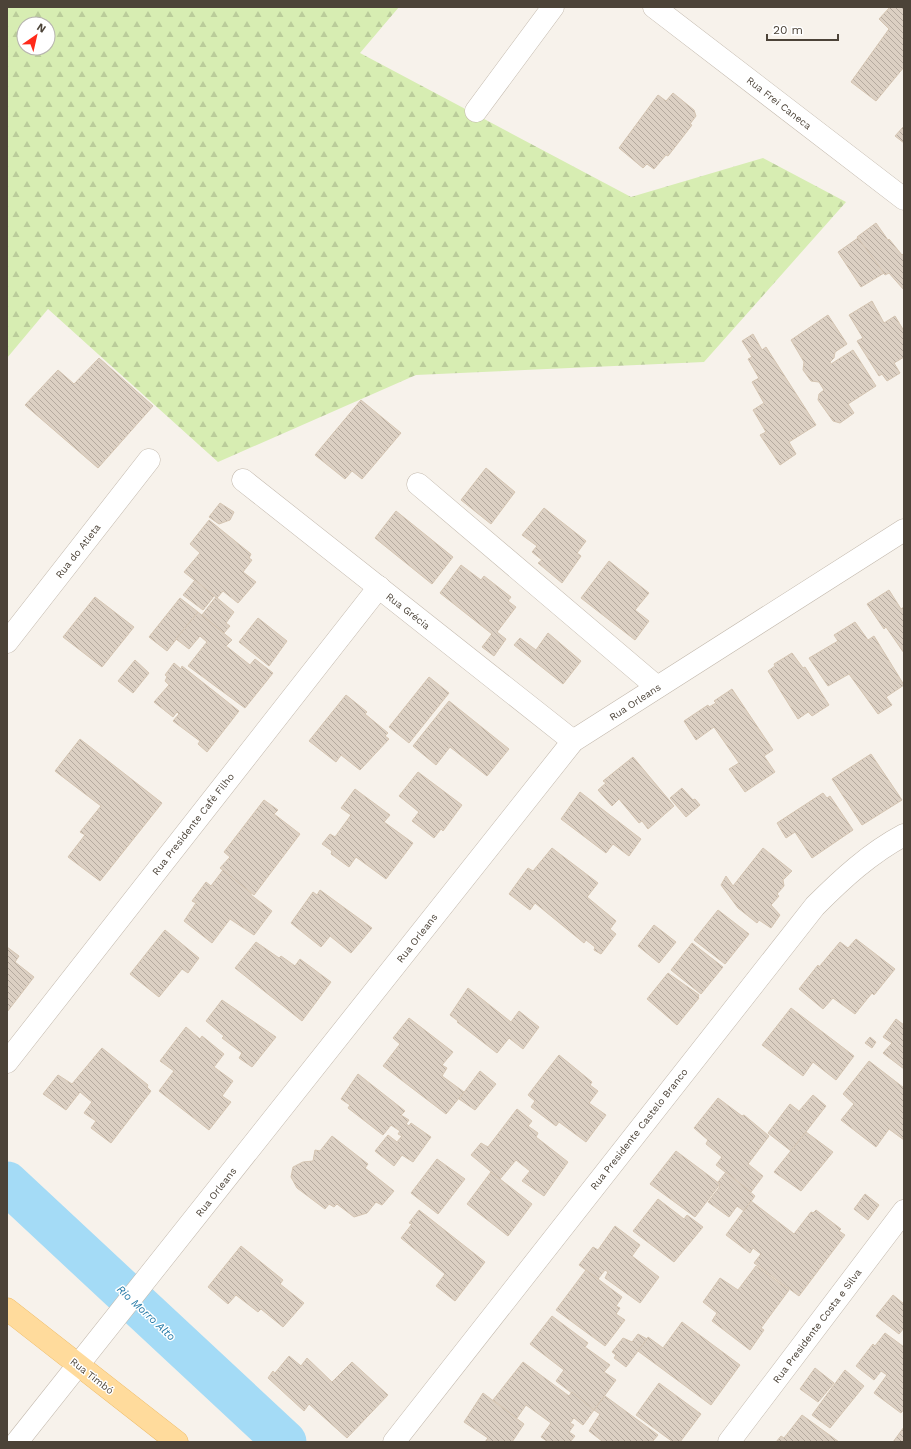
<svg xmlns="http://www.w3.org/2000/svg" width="911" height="1449" viewBox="0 0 911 1449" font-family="'Work Sans',sans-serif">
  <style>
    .forest { fill: url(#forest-firs); fill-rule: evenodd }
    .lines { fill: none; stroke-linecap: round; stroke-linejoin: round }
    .river { stroke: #a4dbf6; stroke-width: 43 }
    .building { fill: url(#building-back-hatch); stroke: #d5c5b2 }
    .minor-casing { stroke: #c3b9ad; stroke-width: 23 }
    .major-casing { stroke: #edb962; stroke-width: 23 }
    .minor { stroke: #fff; stroke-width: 22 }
    .major { stroke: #ffdb9c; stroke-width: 22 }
    .labels { text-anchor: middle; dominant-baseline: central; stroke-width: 3; stroke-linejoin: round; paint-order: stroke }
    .street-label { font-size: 10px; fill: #4c4338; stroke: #fff }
    .water-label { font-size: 11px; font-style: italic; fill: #247aa7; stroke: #fff }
  </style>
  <defs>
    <pattern id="forest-firs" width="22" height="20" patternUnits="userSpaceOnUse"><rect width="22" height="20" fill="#d7edb2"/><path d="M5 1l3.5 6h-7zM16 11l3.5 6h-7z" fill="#bacc9a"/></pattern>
    <pattern id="building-back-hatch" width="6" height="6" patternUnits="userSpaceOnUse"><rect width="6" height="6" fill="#dcd0c3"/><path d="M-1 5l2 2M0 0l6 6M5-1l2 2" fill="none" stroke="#b5aa9f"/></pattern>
  </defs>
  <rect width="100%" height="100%" fill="#f7f2eb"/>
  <path class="forest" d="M7,7H399L360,53L631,197L763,158L846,202L704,362L416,375L218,462L48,309L7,358ZM24,24H48V48H24Z"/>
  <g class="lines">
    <path class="river" d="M7,1183L285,1442"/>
  </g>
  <g class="building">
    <path d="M890,7H904V67L876,101L851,82L889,29L879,19Z"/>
    <path d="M673,93L694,110L696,116L690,124L692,125L668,156L666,155L654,169L647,164L643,168L619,148L658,95L666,101Z"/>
    <path d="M904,126V143L895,136Z"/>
    <path d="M876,223L888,240L889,239L902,255L904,253V290L889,273L885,275L857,237Z"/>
    <path d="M858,238L884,273L861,287L838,252Z"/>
    <path d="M872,301L884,323L895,316L904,331V357L894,363L900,373L887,381L882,374L879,376L857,341L863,338L849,315Z"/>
    <path d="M828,315L847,344L835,352L834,358L830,362L831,364L853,350L876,386L848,404L854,413L840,423L833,421L818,400L819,394L824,390L819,382L811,381L803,370L804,362L791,340Z"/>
    <path d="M753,334L762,350L766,347L816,425L789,442L796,454L780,465L760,435L766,432L753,410L764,403L752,382L759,378L748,359L752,357L742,341Z"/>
    <path d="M99,358L153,406L98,468L25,405L58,370L74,384Z"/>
    <path d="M361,400L401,433L362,479L352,471L345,479L315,455Z"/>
    <path d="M486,468L515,492L491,524L461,500Z"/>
    <path d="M220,503L234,512L230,520L219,524L209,517Z"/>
    <path d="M544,508L586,541L577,553L581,556L562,583L538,563L542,560L532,552L537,546L522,535Z"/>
    <path d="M396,511L453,557L432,584L375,538Z"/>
    <path d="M209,520L251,554L249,558L252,560L243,572L256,582L238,603L223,591L217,598L184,572L200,553L190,544Z"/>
    <path d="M609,561L649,593L635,610L649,621L635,640L581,598Z"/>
    <path d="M461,565L481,580L484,576L511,597L508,601L516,607L497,632L506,639L494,656L482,647L492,634L440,593Z"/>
    <path d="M195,580L214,596L203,610L183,595Z"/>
    <path d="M889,590L901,609L904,607V653L886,627L884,629L867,604Z"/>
    <path d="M95,597L134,627L102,667L63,637Z"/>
    <path d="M216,597L234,612L226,623L230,626L224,633L202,615Z"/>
    <path d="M180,598L198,612L167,651L149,637Z"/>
    <path d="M198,612L232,640L226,646L250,665L255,659L273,673L245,708L188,666L207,642L200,636L189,649L176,639Z"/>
    <path d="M258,618L287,641L269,666L239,642Z"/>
    <path d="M855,622L868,640L874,636L904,685L886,697L892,705L878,714L849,674L828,686L809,658L838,641L834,635Z"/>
    <path d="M548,633L581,661L563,684L514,645L520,638L536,650Z"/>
    <path d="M792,653L803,668L805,667L829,705L812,716L808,712L798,719L768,671L775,666L774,664Z"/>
    <path d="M135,660L149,673L133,693L118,681Z"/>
    <path d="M174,663L181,669L182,666L239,711L207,752L198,744L200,741L173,721L179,714L177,712L173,717L154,702L169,685L165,681L167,677L165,675Z"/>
    <path d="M429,677L449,693L409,743L389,727Z"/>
    <path d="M732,689L773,750L764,756L775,772L745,792L729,769L739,763L714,727L696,740L684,721L708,705L709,707L716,703L714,701Z"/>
    <path d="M346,695L367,712L365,714L388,733L385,736L389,739L360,770L341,755L336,762L309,741Z"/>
    <path d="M449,701L509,749L487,776L450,747L436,765L413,746Z"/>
    <path d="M80,739L162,803L100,881L68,857L85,835L80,832L101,806L55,771Z"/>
    <path d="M871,754L902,800L862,825L832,779Z"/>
    <path d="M633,757L674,806L648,829L642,821L639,823L619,799L612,806L598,790L606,783L603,781Z"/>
    <path d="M418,772L462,805L443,831L441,829L434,838L412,821L419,812L399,796Z"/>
    <path d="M682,788L693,800L695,799L700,805L686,817L670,798Z"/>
    <path d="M355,789L390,815L384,822L413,843L386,879L356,857L349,867L331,854L332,851L322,844L330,834L335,837L351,815L341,808Z"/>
    <path d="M580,792L641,839L629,856L613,844L606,853L561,819Z"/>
    <path d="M823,793L827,798L830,796L853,830L812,858L795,832L786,838L777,823Z"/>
    <path d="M264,800L278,810L274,814L300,834L254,895L220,868L230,857L224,852Z"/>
    <path d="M552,848L598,883L587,897L616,921L610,929L616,934L601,954L594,950L595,947L586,940L584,943L535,903L530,910L509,894L528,868L533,871Z"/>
    <path d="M763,848L792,871L783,880L784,886L777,894L779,896L771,905L780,915L771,928L759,920L757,923L738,908L721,885L726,876L733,886Z"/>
    <path d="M223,870L251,893V895L272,911L254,935L230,919L212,943L184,921L196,903L192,901L206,882L211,886Z"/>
    <path d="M320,890L372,928L351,953L330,936L321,947L291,923L313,892L317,895Z"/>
    <path d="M718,910L749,934L725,964L694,940Z"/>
    <path d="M654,925L676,942L659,963L638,946Z"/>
    <path d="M165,930L199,958L188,973L182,969L159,997L130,974Z"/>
    <path d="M856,939L895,969L874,995L872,993L855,1014L833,998L823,1009L799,989L818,965L819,967L840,942L848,948Z"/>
    <path d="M256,942L279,958L281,956L295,966L300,959L331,982L302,1021L235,968Z"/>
    <path d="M692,943L723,967L701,994L671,970Z"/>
    <path d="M7,947L19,956L15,962L34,977L7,1012Z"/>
    <path d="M668,973L699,995L698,997L699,998L677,1025L647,999Z"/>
    <path d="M468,988L511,1022L519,1011L539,1027L523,1049L509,1038L497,1053L457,1022L458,1021L450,1015Z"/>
    <path d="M222,1000L276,1037L252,1067L239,1058L242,1053L222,1038L224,1036L206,1021Z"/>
    <path d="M791,1008L854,1056L836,1080L813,1062L803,1076L762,1045Z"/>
    <path d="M409,1018L453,1052L442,1065L447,1068L442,1076L464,1092L446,1114L383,1066L400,1044L393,1038Z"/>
    <path d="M896,1019L904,1025V1069L883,1053L892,1043L883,1037Z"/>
    <path d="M186,1027L200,1039L202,1036L224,1054L214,1067L233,1081L222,1096L231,1102L209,1130L159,1091L174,1071L160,1061Z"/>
    <path d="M870,1037L876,1042L872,1048L865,1043Z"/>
    <path d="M102,1048L148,1085L147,1087L151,1091L111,1143L91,1128L96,1121L84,1113L92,1102L80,1092L66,1110L43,1094L58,1075L72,1084Z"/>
    <path d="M559,1055L592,1082L590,1085L598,1091L589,1103L606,1115L586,1142L559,1122L556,1126L531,1107L535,1101L528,1095Z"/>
    <path d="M869,1061L904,1088V1140L889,1129L876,1147L841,1120L854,1104L843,1094Z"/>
    <path d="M480,1071L496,1084L475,1110L459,1099Z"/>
    <path d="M358,1074L405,1111L401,1115L409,1120L406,1124L409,1126L411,1123L431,1137L413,1162L402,1155L394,1166L375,1151L388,1135L397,1142L402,1136L398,1134L400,1131L391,1125L383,1135L348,1108L350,1105L341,1099Z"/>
    <path d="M813,1095L826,1106L791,1151L768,1133L790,1104L799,1111Z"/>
    <path d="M718,1098L742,1116L744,1115L769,1136L748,1164L763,1176L751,1192L716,1165L722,1157L706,1144L708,1140L694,1128Z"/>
    <path d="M517,1109L532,1121L528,1126L538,1133L536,1137L568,1162L544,1196L522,1181L530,1171L516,1160L500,1179L471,1155L481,1143L488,1147Z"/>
    <path d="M806,1132L833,1152L801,1191L774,1172Z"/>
    <path d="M332,1136L368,1164L365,1168L394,1191L382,1205L376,1202L367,1213L354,1217L337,1204L334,1207L329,1204L325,1209L297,1188L291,1177L293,1167L303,1162L313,1161L315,1150L320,1151Z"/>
    <path d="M676,1151L720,1184L695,1217L650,1184Z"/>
    <path d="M437,1159L465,1179L438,1214L411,1193Z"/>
    <path d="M491,1172L532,1204L508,1236L467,1204Z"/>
    <path d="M726,1172L755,1196L744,1211L737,1206L729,1217L708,1202L719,1188L720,1184L718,1182Z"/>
    <path d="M865,1194L879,1205L868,1220L854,1209Z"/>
    <path d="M658,1199L684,1219L687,1215L703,1227L674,1262L633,1231Z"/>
    <path d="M751,1201L794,1234L811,1212L813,1213L816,1210L841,1229L839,1231L845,1235L799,1296L754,1263L761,1254L753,1248L750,1253L726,1235Z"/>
    <path d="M419,1210L485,1262L455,1301L436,1286L445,1274L401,1238L412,1224L409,1223Z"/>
    <path d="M615,1226L640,1245L632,1256L659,1277L640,1303L605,1278L608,1272L605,1270L598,1279L579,1265L593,1247L598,1250Z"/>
    <path d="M241,1246L283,1280L280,1284L304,1303L283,1327L261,1309L258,1312L236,1295L228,1304L208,1287Z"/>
    <path d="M756,1266L789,1290L761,1328L764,1330L750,1350L712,1321L717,1313L703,1302L720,1278L738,1290Z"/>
    <path d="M586,1270L622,1297L616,1306L620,1308L616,1314L625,1320L605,1346L556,1310Z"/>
    <path d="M893,1295L904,1304V1328L899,1334L876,1316Z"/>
    <path d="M552,1316L588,1343L585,1347L610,1365L604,1372L616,1380L594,1410L556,1381L564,1370L530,1344Z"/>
    <path d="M682,1322L740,1365L711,1405L638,1351L648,1337L663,1348Z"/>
    <path d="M885,1333L904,1347V1409L901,1413L874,1393L887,1375L881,1371L874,1380L856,1366L873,1344L875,1346Z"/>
    <path d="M638,1334L647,1339L626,1367L614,1358L616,1355L612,1352L623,1338L632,1342Z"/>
    <path d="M289,1356L301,1366L307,1358L332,1382L352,1362L388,1395L347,1438L309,1404L304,1411L268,1378L273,1371L275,1373Z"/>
    <path d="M523,1362L569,1396L572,1392L594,1410L583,1425L574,1418L570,1423L574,1425L569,1432L575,1436L570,1442H548L541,1437L551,1423L526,1405L517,1418L493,1400Z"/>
    <path d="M815,1368L834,1383L818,1402L800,1389Z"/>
    <path d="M845,1370L864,1386L830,1428L812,1415Z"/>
    <path d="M659,1383L701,1414L680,1442H673L636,1415Z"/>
    <path d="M483,1393L524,1424L512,1442H485L488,1438L464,1422Z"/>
    <path d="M605,1396L658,1435L652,1442H602V1441L589,1431L600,1414L594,1410Z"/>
    <path d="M802,1415L839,1442H776L781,1436L784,1438Z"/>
    <path d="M904,1427V1442H893Z"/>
  </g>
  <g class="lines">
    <defs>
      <g id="minor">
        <path d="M654,7L904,199"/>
        <path d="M476,111L553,7"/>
        <path d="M243,480L573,741"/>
        <path d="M418,484L657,687"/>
        <path d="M7,642L149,460"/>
        <path d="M7,1062L379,587"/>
        <path d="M17,1442L573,741L904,530"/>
        <path d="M394,1442L815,906C842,879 870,853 904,835"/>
        <path d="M729,1442L904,1211"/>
      </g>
      <path id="major" d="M7,1309L177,1442"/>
    </defs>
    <use href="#minor" class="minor-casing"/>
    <use href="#major" class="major-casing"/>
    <use href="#minor" class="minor"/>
    <use href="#major" class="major"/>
  </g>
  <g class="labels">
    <g class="street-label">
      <text transform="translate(779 103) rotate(38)">Rua Frei Caneca</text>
      <text transform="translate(78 551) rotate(-52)">Rua do Atleta</text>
      <text transform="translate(408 611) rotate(38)">Rua Grécia</text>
      <text transform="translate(635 702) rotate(-33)">Rua Orleans</text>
      <text transform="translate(193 824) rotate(-52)">Rua Presidente Café Filho</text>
      <text transform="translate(417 938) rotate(-52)">Rua Orleans</text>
      <text transform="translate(639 1129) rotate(-52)">Rua Presidente Castelo Branco</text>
      <text transform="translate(216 1192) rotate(-52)">Rua Orleans</text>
      <text transform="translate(817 1326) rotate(-53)">Rua Presidente Costa e Silva</text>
      <text transform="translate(92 1376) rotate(38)">Rua Timbó</text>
    </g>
    <g class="water-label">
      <text transform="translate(146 1313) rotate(43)">Rio Morro Alto</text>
    </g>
  </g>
  <rect width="911" height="1449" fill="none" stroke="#4c4338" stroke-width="16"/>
  <g transform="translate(36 36) rotate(34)"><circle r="19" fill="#ffffff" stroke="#b7b4af"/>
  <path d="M0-3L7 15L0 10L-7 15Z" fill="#ff2a1a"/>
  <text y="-6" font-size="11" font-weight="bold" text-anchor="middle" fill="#4c4338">N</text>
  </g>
  <path d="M767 34v6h71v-6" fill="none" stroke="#4c4338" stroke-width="2"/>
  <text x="773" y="34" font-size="12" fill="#4c4338" stroke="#ffffff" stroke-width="3" paint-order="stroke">20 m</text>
</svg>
